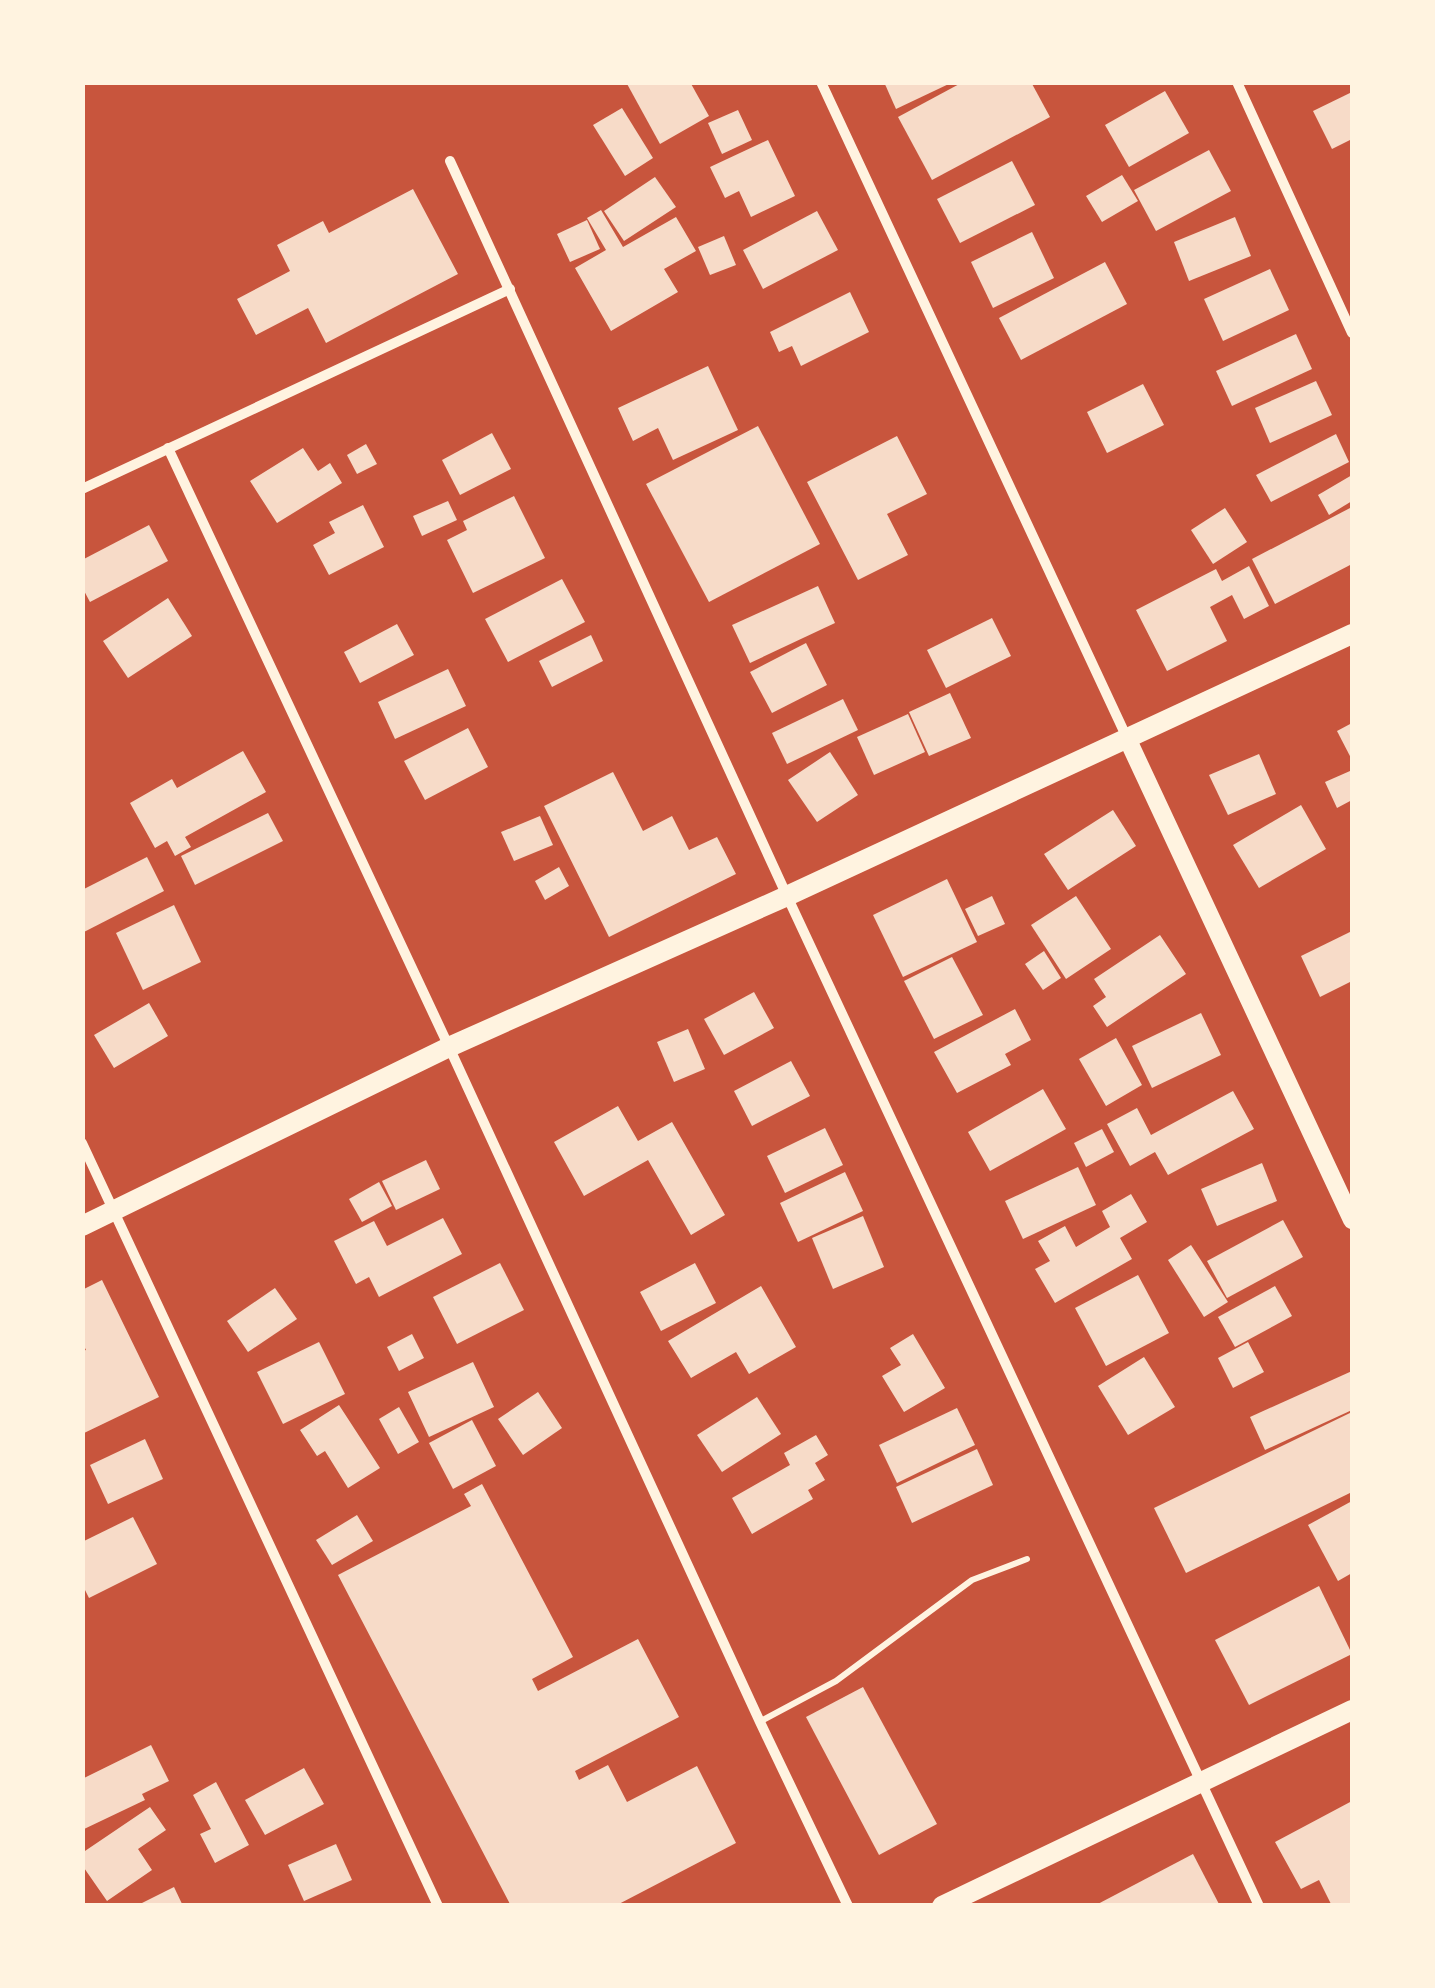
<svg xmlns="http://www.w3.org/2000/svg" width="1435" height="1988" viewBox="0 0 1435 1988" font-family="'Open Sans',sans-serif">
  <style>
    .building { fill: #f7dbc8 }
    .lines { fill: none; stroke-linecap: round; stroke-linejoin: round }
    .service { stroke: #fff3e0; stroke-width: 6 }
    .minor { stroke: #fff3e0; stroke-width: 10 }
    .tertiary { stroke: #fff3e0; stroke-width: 18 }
    .primary { stroke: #fff3e0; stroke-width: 20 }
  </style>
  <rect width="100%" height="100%" fill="#c8553d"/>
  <g class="building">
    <path d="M626,82H690L709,116L660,144Z"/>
    <path d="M884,82H953L896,109Z"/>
    <path d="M963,82H1031L1050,117L932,180L898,117Z"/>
    <path d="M1165,91L1189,133L1129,167L1105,125Z"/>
    <path d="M1352,92V139L1332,149L1313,111Z"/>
    <path d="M622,108L653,158L625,176L593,125Z"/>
    <path d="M738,110L752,140L722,154L708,123Z"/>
    <path d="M768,140L795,196L751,217L739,191L725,198L710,167Z"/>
    <path d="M1209,150L1231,191L1156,231L1134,190Z"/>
    <path d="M1012,161L1035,205L960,243L937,199Z"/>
    <path d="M1122,175L1138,201L1102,222L1086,196Z"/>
    <path d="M655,177L676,207L624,241L604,211Z"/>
    <path d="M413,189L458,274L326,343L308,308L256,335L237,299L290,271L277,245L323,221L329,233Z"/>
    <path d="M601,210L623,247L676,217L696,251L664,269L678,292L611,331L575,268L606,250L587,218Z"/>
    <path d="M817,211L838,250L763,289L743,250Z"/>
    <path d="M1235,217L1251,256L1189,281L1174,242Z"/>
    <path d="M587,220L600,249L570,262L557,234Z"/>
    <path d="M1032,232L1054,278L993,308L971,262Z"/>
    <path d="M724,236L736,265L710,275L698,247Z"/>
    <path d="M1105,262L1127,304L1021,360L999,318Z"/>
    <path d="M1270,269L1289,310L1223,341L1204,299Z"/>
    <path d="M850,292L869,332L801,366L792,346L779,352L770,332Z"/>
    <path d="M1296,334L1312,369L1232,406L1216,371Z"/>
    <path d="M708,366L738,430L673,460L658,428L633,441L618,408Z"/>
    <path d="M1316,381L1332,415L1270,443L1255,408Z"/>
    <path d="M1143,384L1164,425L1107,453L1087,412Z"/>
    <path d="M758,426L820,544L709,602L646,484Z"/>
    <path d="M492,433L511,469L460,495L442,460Z"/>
    <path d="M1336,434L1349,462L1271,502L1256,475Z"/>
    <path d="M897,436L927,494L887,514L908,555L858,580L807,482Z"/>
    <path d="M366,444L377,464L357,474L347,455Z"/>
    <path d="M303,448L318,471L330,463L342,483L277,523L250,481Z"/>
    <path d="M1352,475V501L1329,515L1318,495Z"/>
    <path d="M514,496L545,558L473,593L447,540L467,530L463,521Z"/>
    <path d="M448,501L457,520L422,536L413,516Z"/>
    <path d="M363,505L384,547L329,575L313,545L335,533L329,522Z"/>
    <path d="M1352,507V564L1275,604L1252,559Z"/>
    <path d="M1225,508L1247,542L1213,564L1191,530Z"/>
    <path d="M149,525L168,561L90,602L82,587V560Z"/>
    <path d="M1249,566L1269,606L1244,619L1232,595L1210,607L1227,641L1167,671L1136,610L1216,569L1222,581Z"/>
    <path d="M562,579L585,622L508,662L485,619Z"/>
    <path d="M818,586L835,623L750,663L732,625Z"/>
    <path d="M168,598L192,636L128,678L103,641Z"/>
    <path d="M992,618L1011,656L946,688L927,650Z"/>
    <path d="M397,624L414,655L360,683L344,652Z"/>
    <path d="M591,635L603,661L552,687L539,661Z"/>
    <path d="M806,643L827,685L772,713L750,672Z"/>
    <path d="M448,669L466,706L395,739L378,702Z"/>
    <path d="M950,693L971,738L929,756L909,712Z"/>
    <path d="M843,699L858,730L787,764L772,733Z"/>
    <path d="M908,714L925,752L874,775L857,737Z"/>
    <path d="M1352,723V760L1337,731Z"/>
    <path d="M468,728L488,767L425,800L404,761Z"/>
    <path d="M243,751L266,792L185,837L191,847L175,856L167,841L155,848L130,803L172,779L177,788Z"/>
    <path d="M830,752L858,795L817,822L788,780Z"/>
    <path d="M1259,754L1276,794L1228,815L1209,775Z"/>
    <path d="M1350,771L1352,777V800L1337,808L1325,782Z"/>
    <path d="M613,772L643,831L672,816L689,850L717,837L736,874L609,937L544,806Z"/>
    <path d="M1301,805L1326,849L1259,888L1233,845Z"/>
    <path d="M1113,810L1136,846L1068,890L1044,854Z"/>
    <path d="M268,813L283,841L195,885L181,856Z"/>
    <path d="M540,816L553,845L514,861L501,832Z"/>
    <path d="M147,857L164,891L82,933V890Z"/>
    <path d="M559,867L569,886L545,900L535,881Z"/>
    <path d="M947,879L977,942L903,977L873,915Z"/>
    <path d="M992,896L1005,924L978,936L965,909Z"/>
    <path d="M1076,896L1111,949L1066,979L1031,925Z"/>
    <path d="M174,905L201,962L143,990L116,933Z"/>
    <path d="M1352,931V981L1320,997L1301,956Z"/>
    <path d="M1160,935L1186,974L1107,1027L1093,1006L1106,997L1094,979Z"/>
    <path d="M1044,951L1061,978L1043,990L1025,964Z"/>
    <path d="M952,957L983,1015L934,1039L904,981Z"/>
    <path d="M754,992L774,1028L724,1055L704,1019Z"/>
    <path d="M149,1003L168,1036L114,1068L94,1035Z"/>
    <path d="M1015,1009L1031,1040L1005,1054L1011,1065L957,1093L934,1052Z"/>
    <path d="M1201,1013L1221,1055L1152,1088L1132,1046Z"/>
    <path d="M688,1029L705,1069L674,1082L657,1042Z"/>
    <path d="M1116,1038L1142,1085L1106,1106L1079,1059Z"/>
    <path d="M791,1061L810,1096L752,1126L734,1091Z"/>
    <path d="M1043,1089L1066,1129L990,1171L968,1132Z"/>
    <path d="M1233,1091L1254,1129L1168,1175L1155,1152L1130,1166L1107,1124L1137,1108L1151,1135Z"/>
    <path d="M618,1106L638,1141L672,1122L725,1215L691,1235L648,1160L584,1196L554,1142Z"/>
    <path d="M825,1128L843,1165L785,1193L767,1156Z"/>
    <path d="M1102,1129L1114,1152L1086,1167L1074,1143Z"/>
    <path d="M426,1160L440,1189L396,1210L382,1181Z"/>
    <path d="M1262,1163L1277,1201L1217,1226L1201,1189Z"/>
    <path d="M1078,1167L1096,1205L1023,1239L1005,1201Z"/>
    <path d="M845,1172L863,1211L798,1242L780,1203Z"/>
    <path d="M379,1182L392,1206L362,1222L349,1199Z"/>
    <path d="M1131,1194L1147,1222L1120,1238L1132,1259L1055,1303L1035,1269L1050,1261L1038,1241L1065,1226L1076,1247L1110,1227L1102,1211Z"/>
    <path d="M863,1216L884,1267L833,1289L812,1238Z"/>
    <path d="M443,1218L462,1254L379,1297L369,1277L356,1284L334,1241L374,1221L387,1246Z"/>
    <path d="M1283,1220L1303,1257L1227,1298L1207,1261Z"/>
    <path d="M1191,1245L1228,1302L1204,1317L1168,1260Z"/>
    <path d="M500,1263L524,1310L457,1344L433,1297Z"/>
    <path d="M695,1263L716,1303L661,1331L640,1292Z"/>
    <path d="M1138,1275L1169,1333L1106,1366L1075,1308Z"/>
    <path d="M102,1280L159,1397L82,1434V1351L86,1350L82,1342V1290Z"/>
    <path d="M761,1286L796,1347L749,1374L736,1352L691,1378L668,1341Z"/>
    <path d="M1275,1286L1292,1316L1235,1347L1218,1317Z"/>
    <path d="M275,1288L297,1319L248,1352L227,1321Z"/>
    <path d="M412,1334L424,1358L399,1371L387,1347Z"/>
    <path d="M913,1334L945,1388L904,1412L882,1376L901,1365L890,1348Z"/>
    <path d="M319,1342L345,1394L283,1424L257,1372Z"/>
    <path d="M1248,1342L1264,1372L1233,1388L1218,1358Z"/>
    <path d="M1144,1357L1175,1407L1128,1435L1098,1386Z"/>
    <path d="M473,1362L494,1407L429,1437L408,1392Z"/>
    <path d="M1352,1371V1410L1265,1450L1250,1417Z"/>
    <path d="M538,1392L562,1428L523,1455L498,1419Z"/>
    <path d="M757,1397L781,1434L722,1472L697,1435Z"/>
    <path d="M339,1405L380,1468L348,1488L325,1451L317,1456L300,1430Z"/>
    <path d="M399,1407L419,1442L398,1454L379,1419Z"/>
    <path d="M957,1408L975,1445L897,1483L879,1445Z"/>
    <path d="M1352,1412V1492L1186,1573L1154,1508Z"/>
    <path d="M472,1420L496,1466L453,1489L429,1443Z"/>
    <path d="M816,1435L828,1455L815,1463L825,1480L808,1490L813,1499L752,1534L732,1498L790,1465L784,1453Z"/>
    <path d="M145,1439L163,1479L108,1504L90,1465Z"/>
    <path d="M977,1449L993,1485L912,1523L896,1487Z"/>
    <path d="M482,1484L573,1657L532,1679L538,1691L638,1639L679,1717L575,1771L579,1780L608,1765L627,1802L697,1766L736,1843L615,1906H511L338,1575L471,1506L464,1494Z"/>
    <path d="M1352,1501V1573L1338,1581L1308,1525Z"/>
    <path d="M357,1515L373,1541L332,1565L316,1540Z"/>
    <path d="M133,1517L157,1564L89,1598L82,1584V1542Z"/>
    <path d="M1319,1586L1352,1654L1249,1705L1215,1640Z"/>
    <path d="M863,1687L937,1824L879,1855L806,1717Z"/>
    <path d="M151,1745L169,1781L142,1794L145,1800L82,1830V1779Z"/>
    <path d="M304,1768L324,1804L265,1835L245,1800Z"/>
    <path d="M216,1782L249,1845L215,1863L200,1834L211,1829L193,1795Z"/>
    <path d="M1352,1801V1906H1332L1319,1880L1301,1889L1275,1842Z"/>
    <path d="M150,1807L166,1830L138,1849L152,1870L107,1901L82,1865V1853Z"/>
    <path d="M336,1844L352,1880L304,1901L288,1865Z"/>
    <path d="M1193,1854L1220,1906H1094Z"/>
    <path d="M174,1887L183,1906H136Z"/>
  </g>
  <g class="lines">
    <path class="service" d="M761,1721L836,1681L972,1580L1027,1559"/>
    <g class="minor">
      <path d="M821,82L1127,738"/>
      <path d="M1237,82L1352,333"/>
      <path d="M450,161L787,896L1259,1906"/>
      <path d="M168,448L449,1047L760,1722L848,1906"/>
      <path d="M82,489L510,289"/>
      <path d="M82,1143L438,1906"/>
    </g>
    <path class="tertiary" d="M1127,738L1352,1220"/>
    <g class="primary">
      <path d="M82,1226L449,1047L787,896L1352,634"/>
      <path d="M942,1906L1352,1710"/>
    </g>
  </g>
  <rect width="1435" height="1988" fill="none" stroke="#fff3e0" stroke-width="170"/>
</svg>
